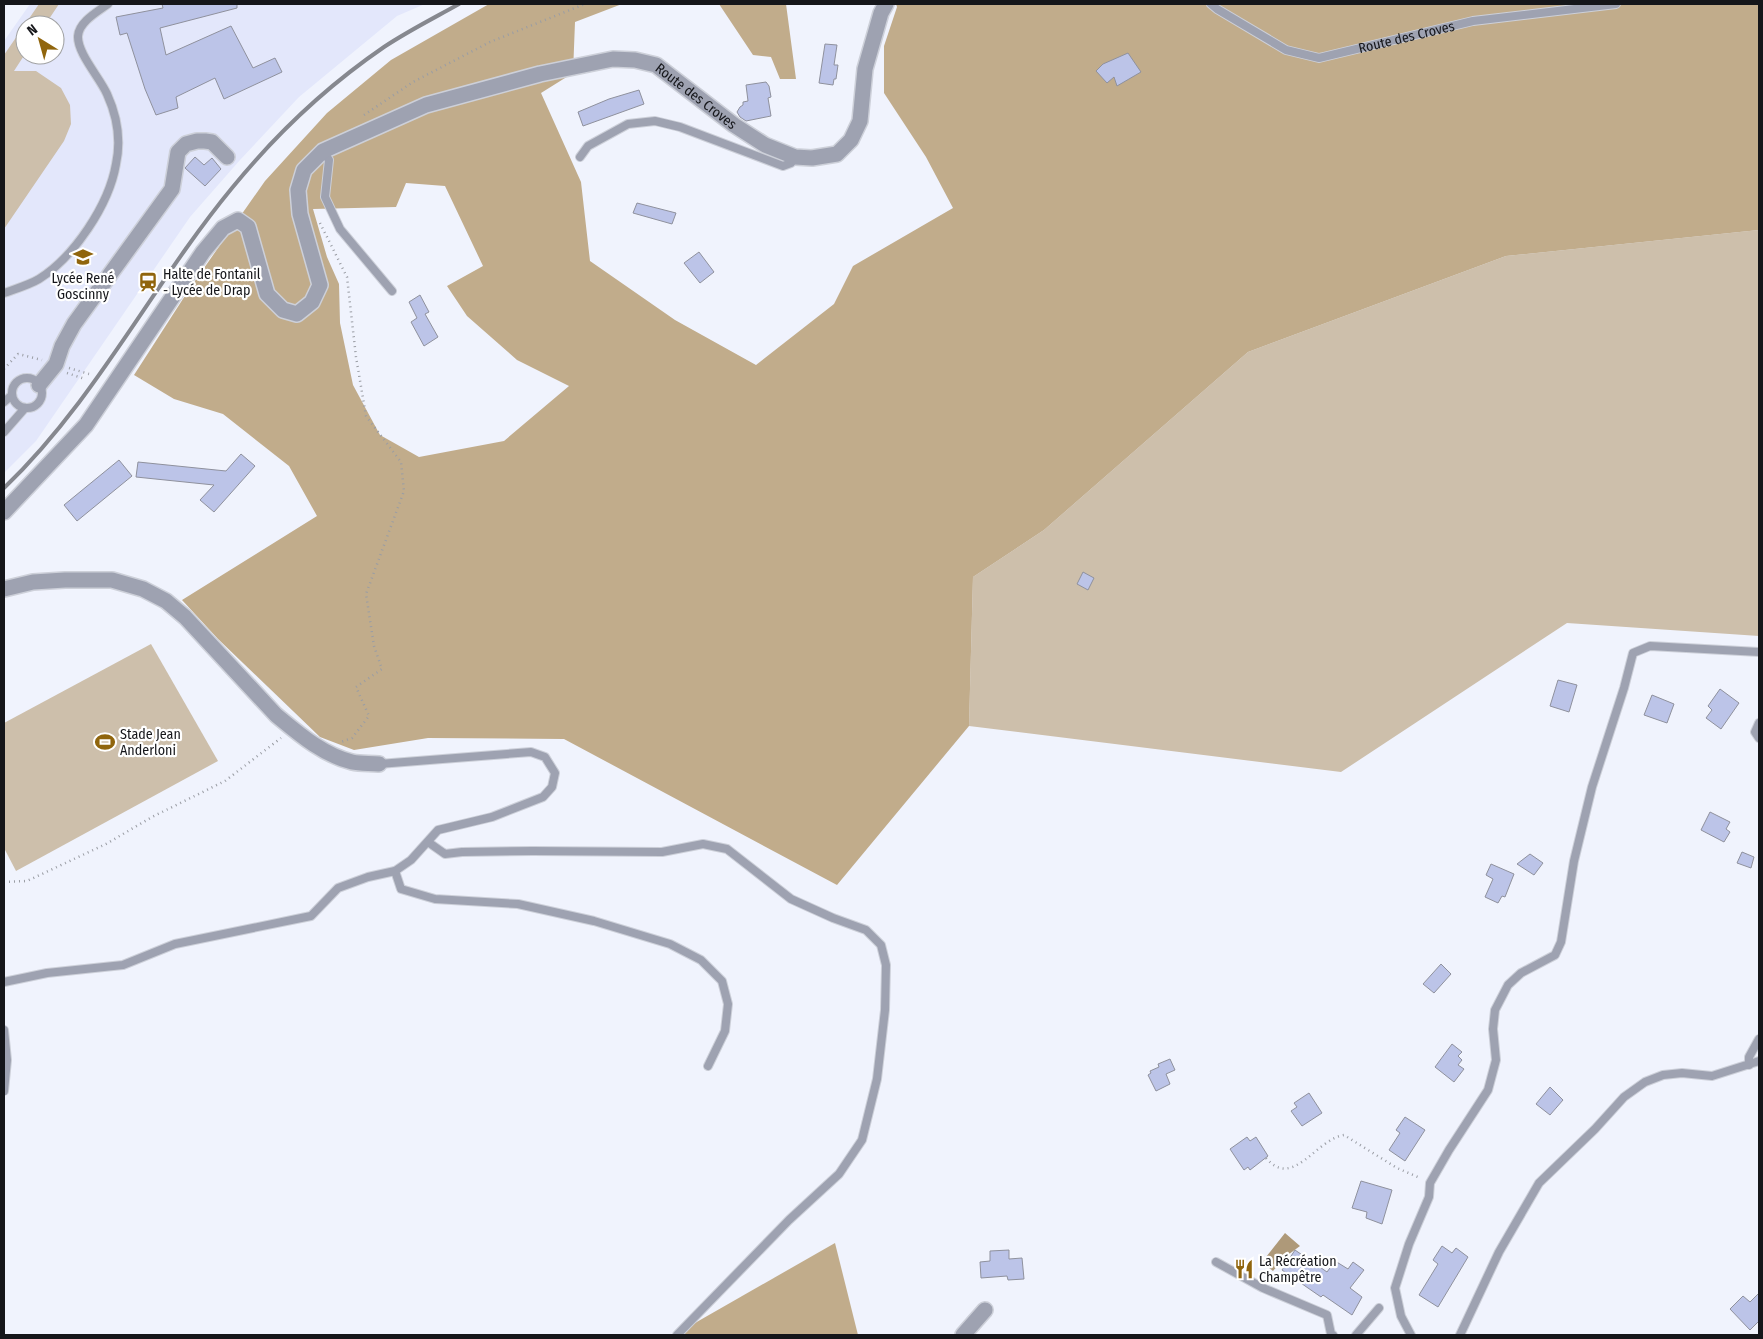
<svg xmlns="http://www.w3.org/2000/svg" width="1763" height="1339" viewBox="0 0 1763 1339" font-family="'Fira Sans Condensed',sans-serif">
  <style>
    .built { fill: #e3e7fb; fill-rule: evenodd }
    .green { fill: #cdbfab }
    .forest { fill: #c1ac8b; fill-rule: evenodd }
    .water { fill: #ae9979 }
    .building { fill: #bcc4e8; stroke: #8f919d }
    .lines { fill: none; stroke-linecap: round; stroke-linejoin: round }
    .lane-casing { stroke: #cdd0d9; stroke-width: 10 }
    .street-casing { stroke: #cdd0d9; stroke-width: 18 }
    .path { stroke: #9a9da4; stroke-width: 2.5; stroke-dasharray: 1 4; stroke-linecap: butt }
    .lane { stroke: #9ea2b1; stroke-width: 8 }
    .street { stroke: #9ea2b1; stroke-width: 15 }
    .rail { stroke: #86888f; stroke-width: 4 }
    .labels { text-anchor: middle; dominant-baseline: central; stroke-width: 4.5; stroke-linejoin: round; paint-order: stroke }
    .street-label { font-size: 14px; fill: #15161a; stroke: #fff }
    .poi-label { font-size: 14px; fill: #15161a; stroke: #fff; text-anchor: start }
  </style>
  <rect width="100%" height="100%" fill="#f0f3fd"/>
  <path class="built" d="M30,4H425L397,16L299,97L240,160L190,217L36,441L4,473V41ZM25,25H55V55H25Z"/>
  <g class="green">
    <path d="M39,4H59L45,25H25V54L14,71H36L61,88L70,105L71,124L64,141L4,229V55Z"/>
    <path d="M1759,230V636L1567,623L1341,772L969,726L973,577L1044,530L1248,352L1506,256Z"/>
    <path d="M151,644L218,761L16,871L4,848V723Z"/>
  </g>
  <g class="forest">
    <path d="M489,4H622L575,22L573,73L541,93L581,182L590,261L675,320L756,365L834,304L853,266L953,208L926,157L884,93V46L897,7L896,4H1759V230L1506,256L1248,352L1044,530L973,577L969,726L837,885L564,739L428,738L354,750L320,737L218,639L182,600L317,516L289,466L223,414L174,399L134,375L190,288L265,181L327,113L391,60ZM406,183L445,186L483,266L447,286L467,316L517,360L569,386L504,441L419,457L380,435L353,385L340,323L339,284L327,257L313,209L396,207Z"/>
    <path d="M719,4H786L796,79H780L771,57L753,55Z"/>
    <path d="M835,1243L858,1335H674Z"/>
  </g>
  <path class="water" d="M1285,1233L1300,1246L1285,1257L1273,1271L1262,1262Z"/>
  <g class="building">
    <path d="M162,4H237V8L160,28L166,55L231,26L253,68L275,58L282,72L224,99L215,78L176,97L178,108L156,115L145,89L127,33L120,35L116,17L163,8Z"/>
    <path d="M825,44L837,45L834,65H838L836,79H834L833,85L819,83Z"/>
    <path d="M1128,53L1141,72L1117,86L1114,77L1107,83L1096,71L1103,64Z"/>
    <path d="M766,82L769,86L771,97L768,98L771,116L746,121L740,117L737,112L740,107L743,105V102L748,101L746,85Z"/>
    <path d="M639,90L644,104L583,126L578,112L609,99Z"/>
    <path d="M195,157L204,165L212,158L221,169L205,186L185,168Z"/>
    <path d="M637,203L676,213L672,224L633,213Z"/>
    <path d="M699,252L714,272L700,283L684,263Z"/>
    <path d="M420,295L429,312L425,314L438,337L424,346L411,322L417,318L409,302Z"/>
    <path d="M241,454L255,466L214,512L200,500L214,485L136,477L138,462L226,471Z"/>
    <path d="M119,460L132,476L77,521L64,505Z"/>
    <path d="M1083,572L1094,578L1088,590L1077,584Z"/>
    <path d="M1558,680L1577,685L1569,712L1550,706Z"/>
    <path d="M1720,689L1739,703L1721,729L1706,718L1712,710L1708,706Z"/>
    <path d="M1652,695L1674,704L1667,723L1644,715Z"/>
    <path d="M1710,812L1730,822L1726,829L1730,832L1724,842L1701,830Z"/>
    <path d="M1742,852L1754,857L1751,868L1737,863Z"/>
    <path d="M1530,854L1543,863L1534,875L1517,864Z"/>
    <path d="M1491,864L1514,874L1505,897L1502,896L1498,903L1485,897L1493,879L1486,875Z"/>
    <path d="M1441,964L1451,974L1434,993L1423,984Z"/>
    <path d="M1452,1044L1462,1052L1458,1056L1462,1060L1458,1065L1464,1069L1454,1082L1435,1067Z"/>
    <path d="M1170,1059L1175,1070L1166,1074L1170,1084L1156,1091L1148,1075L1151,1073L1150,1071L1159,1067L1158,1064Z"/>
    <path d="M1550,1087L1563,1100L1550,1115L1536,1104Z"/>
    <path d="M1309,1093L1322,1113L1302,1126L1291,1111L1297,1107L1294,1103Z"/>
    <path d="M1405,1117L1425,1130L1405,1161L1389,1150L1400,1133L1396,1130Z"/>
    <path d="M1247,1137L1250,1141L1256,1137L1268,1156L1250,1170L1248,1167L1244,1170L1230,1149Z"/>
    <path d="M1361,1181L1392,1190L1382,1224L1366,1218L1367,1212L1352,1208Z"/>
    <path d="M1442,1246L1452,1253L1456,1248L1468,1257L1438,1307L1419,1295L1438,1264L1433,1260Z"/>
    <path d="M1009,1250V1259L1022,1258L1024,1279L1008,1280L1007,1276L981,1278L980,1262L990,1261V1251Z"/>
    <path d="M1295,1250L1327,1272L1335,1261L1348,1269L1353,1262L1364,1270L1350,1288L1362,1297L1352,1315L1323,1295L1321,1297L1282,1270Z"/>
    <path d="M1759,1293V1321L1750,1330L1730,1309L1743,1296L1750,1302Z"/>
  </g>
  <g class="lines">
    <defs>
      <g id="lane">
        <path id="s1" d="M1211,4L1217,9L1286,50L1319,58L1473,21L1616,4"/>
        <path d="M323,151L329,160L325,197L340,229L392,291"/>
        <path d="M580,157L588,146L628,124L655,121L680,127L783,166L791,163L795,157"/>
        <path d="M4,293C15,289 29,285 39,279C74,257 109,205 116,164C121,141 117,116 107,94C100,78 77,53 78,36C79,22 97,12 108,4"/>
        <circle cx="27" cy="393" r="15"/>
        <path d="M4,402L12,395"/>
        <path d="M4,432L25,408"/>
        <path d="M1759,723L1755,732L1759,738"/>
        <path d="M428,842L445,854L462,852L533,851L662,852L703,844L727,849L791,899L833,918L866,930L881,945L886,965L885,1010L877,1079L862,1140L839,1174L789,1220L677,1335"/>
        <path d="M395,871L401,889L435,899L518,904L594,921L670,944L701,960L722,981L728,1004L725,1031L708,1066"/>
        <path d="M4,982L47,973L123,965L175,944L311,916L338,888L368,877L395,871L411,860L438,830L492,817L543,797L552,787L555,773L545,757L531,752L379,764"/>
        <path d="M4,1030L7,1060L4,1091"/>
        <path d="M1749,1065V1057L1759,1039"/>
        <path d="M1216,1262L1263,1288L1327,1315L1331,1334L1333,1335"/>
        <path d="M1356,1335L1379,1308"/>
        <path d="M1411,1335L1401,1316L1395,1288L1409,1244L1429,1197L1430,1183L1449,1150L1488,1090L1496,1060L1493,1029L1495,1010L1508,985L1521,973L1555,955L1561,942L1574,861L1592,787L1624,688L1633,653L1650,646L1759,652"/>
        <path d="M1460,1335L1499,1252L1539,1183L1595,1129L1624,1097L1645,1082L1663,1075L1682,1073L1712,1076L1759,1061"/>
      </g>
      <g id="street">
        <path d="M39,385L56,364L62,346L74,324L172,189L178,152L186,144L197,141H205L212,142L227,157"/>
        <path id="s2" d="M4,512L86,425L203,252L223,228L238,220L248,227L267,294L283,310L297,314L312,302L320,285L300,214L298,190L304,170L323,151L426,105L540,74L613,59L635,60L656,65L734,125L765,145L795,157L812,158L837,154L851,140L860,121L865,69L881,13L886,4"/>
        <path d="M4,589L33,582L65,580H112L143,589L166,601L185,617L276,715C299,734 323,755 352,762C361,764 370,763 379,764"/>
        <path d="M963,1335L985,1310"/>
      </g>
    </defs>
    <use href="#lane" class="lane-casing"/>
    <use href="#street" class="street-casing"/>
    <g class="path">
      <path d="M364,115L413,82L490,42L585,4"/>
      <path d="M320,223L347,277L356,357L366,416L401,462L404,491L366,594L374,646L382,669L356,687L369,716L352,738L341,742"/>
      <path d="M69,368L89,374"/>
      <path d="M4,369L18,354L42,360"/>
      <path d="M67,373L85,379"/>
      <path d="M4,882L27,881L106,844L152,817L225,781L281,738"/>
      <path d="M1266,1158C1293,1190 1316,1139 1344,1135L1397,1168L1420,1178"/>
    </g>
    <use href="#lane" class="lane"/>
    <use href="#street" class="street"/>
    <path class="rail" d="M4,488C96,400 152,285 232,188C276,134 327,86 384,47C408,31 434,18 459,4"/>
  </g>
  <defs>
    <symbol id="school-bare" viewBox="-9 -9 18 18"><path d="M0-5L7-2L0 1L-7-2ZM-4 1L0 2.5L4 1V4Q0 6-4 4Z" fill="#90650d" stroke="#fff" stroke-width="2.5" paint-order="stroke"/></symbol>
    <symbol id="station-bare" viewBox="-9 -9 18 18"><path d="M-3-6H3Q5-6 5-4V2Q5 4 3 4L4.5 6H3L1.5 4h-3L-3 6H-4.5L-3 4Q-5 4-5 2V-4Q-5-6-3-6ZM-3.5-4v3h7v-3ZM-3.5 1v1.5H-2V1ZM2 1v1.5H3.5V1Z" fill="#90650d" stroke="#fff" stroke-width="2.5" paint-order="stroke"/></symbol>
    <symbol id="stadium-bare" viewBox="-9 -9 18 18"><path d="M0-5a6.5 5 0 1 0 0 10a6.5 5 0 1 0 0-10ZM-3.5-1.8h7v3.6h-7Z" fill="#90650d" stroke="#fff" stroke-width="2.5" paint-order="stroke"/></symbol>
    <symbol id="restaurant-bare" viewBox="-9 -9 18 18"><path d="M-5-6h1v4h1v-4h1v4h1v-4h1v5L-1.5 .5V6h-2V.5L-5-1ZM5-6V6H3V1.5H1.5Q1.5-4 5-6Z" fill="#90650d" stroke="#fff" stroke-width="2.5" paint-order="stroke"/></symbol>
  </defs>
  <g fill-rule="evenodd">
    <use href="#school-bare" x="69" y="243" width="28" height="28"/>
    <use href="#station-bare" x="134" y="268" width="28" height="28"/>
    <use href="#stadium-bare" x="91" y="728" width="28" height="28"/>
    <use href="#restaurant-bare" x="1230" y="1255" width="28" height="28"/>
  </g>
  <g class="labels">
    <g class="street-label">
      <text stroke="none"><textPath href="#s1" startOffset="212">Route des Croves</textPath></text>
      <text stroke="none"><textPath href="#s2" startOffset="1079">Route des Croves</textPath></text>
    </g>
    <g class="poi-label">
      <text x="163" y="274">Halte de Fontanil<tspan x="163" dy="16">- Lycée de Drap</tspan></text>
      <text x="83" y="278" text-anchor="middle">Lycée René<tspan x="83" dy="16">Goscinny</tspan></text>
      <text x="120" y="734">Stade Jean<tspan x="120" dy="16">Anderloni</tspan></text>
      <text x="1259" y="1261">La Récréation<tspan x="1259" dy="16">Champêtre</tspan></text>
    </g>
  </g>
  <rect width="1763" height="1339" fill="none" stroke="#15161a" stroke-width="10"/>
  <g transform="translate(40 40) rotate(323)"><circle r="24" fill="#ffffff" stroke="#a1a2a3"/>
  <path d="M0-4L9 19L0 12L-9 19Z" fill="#90650d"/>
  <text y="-8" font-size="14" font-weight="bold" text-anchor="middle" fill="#15161a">N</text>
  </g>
</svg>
